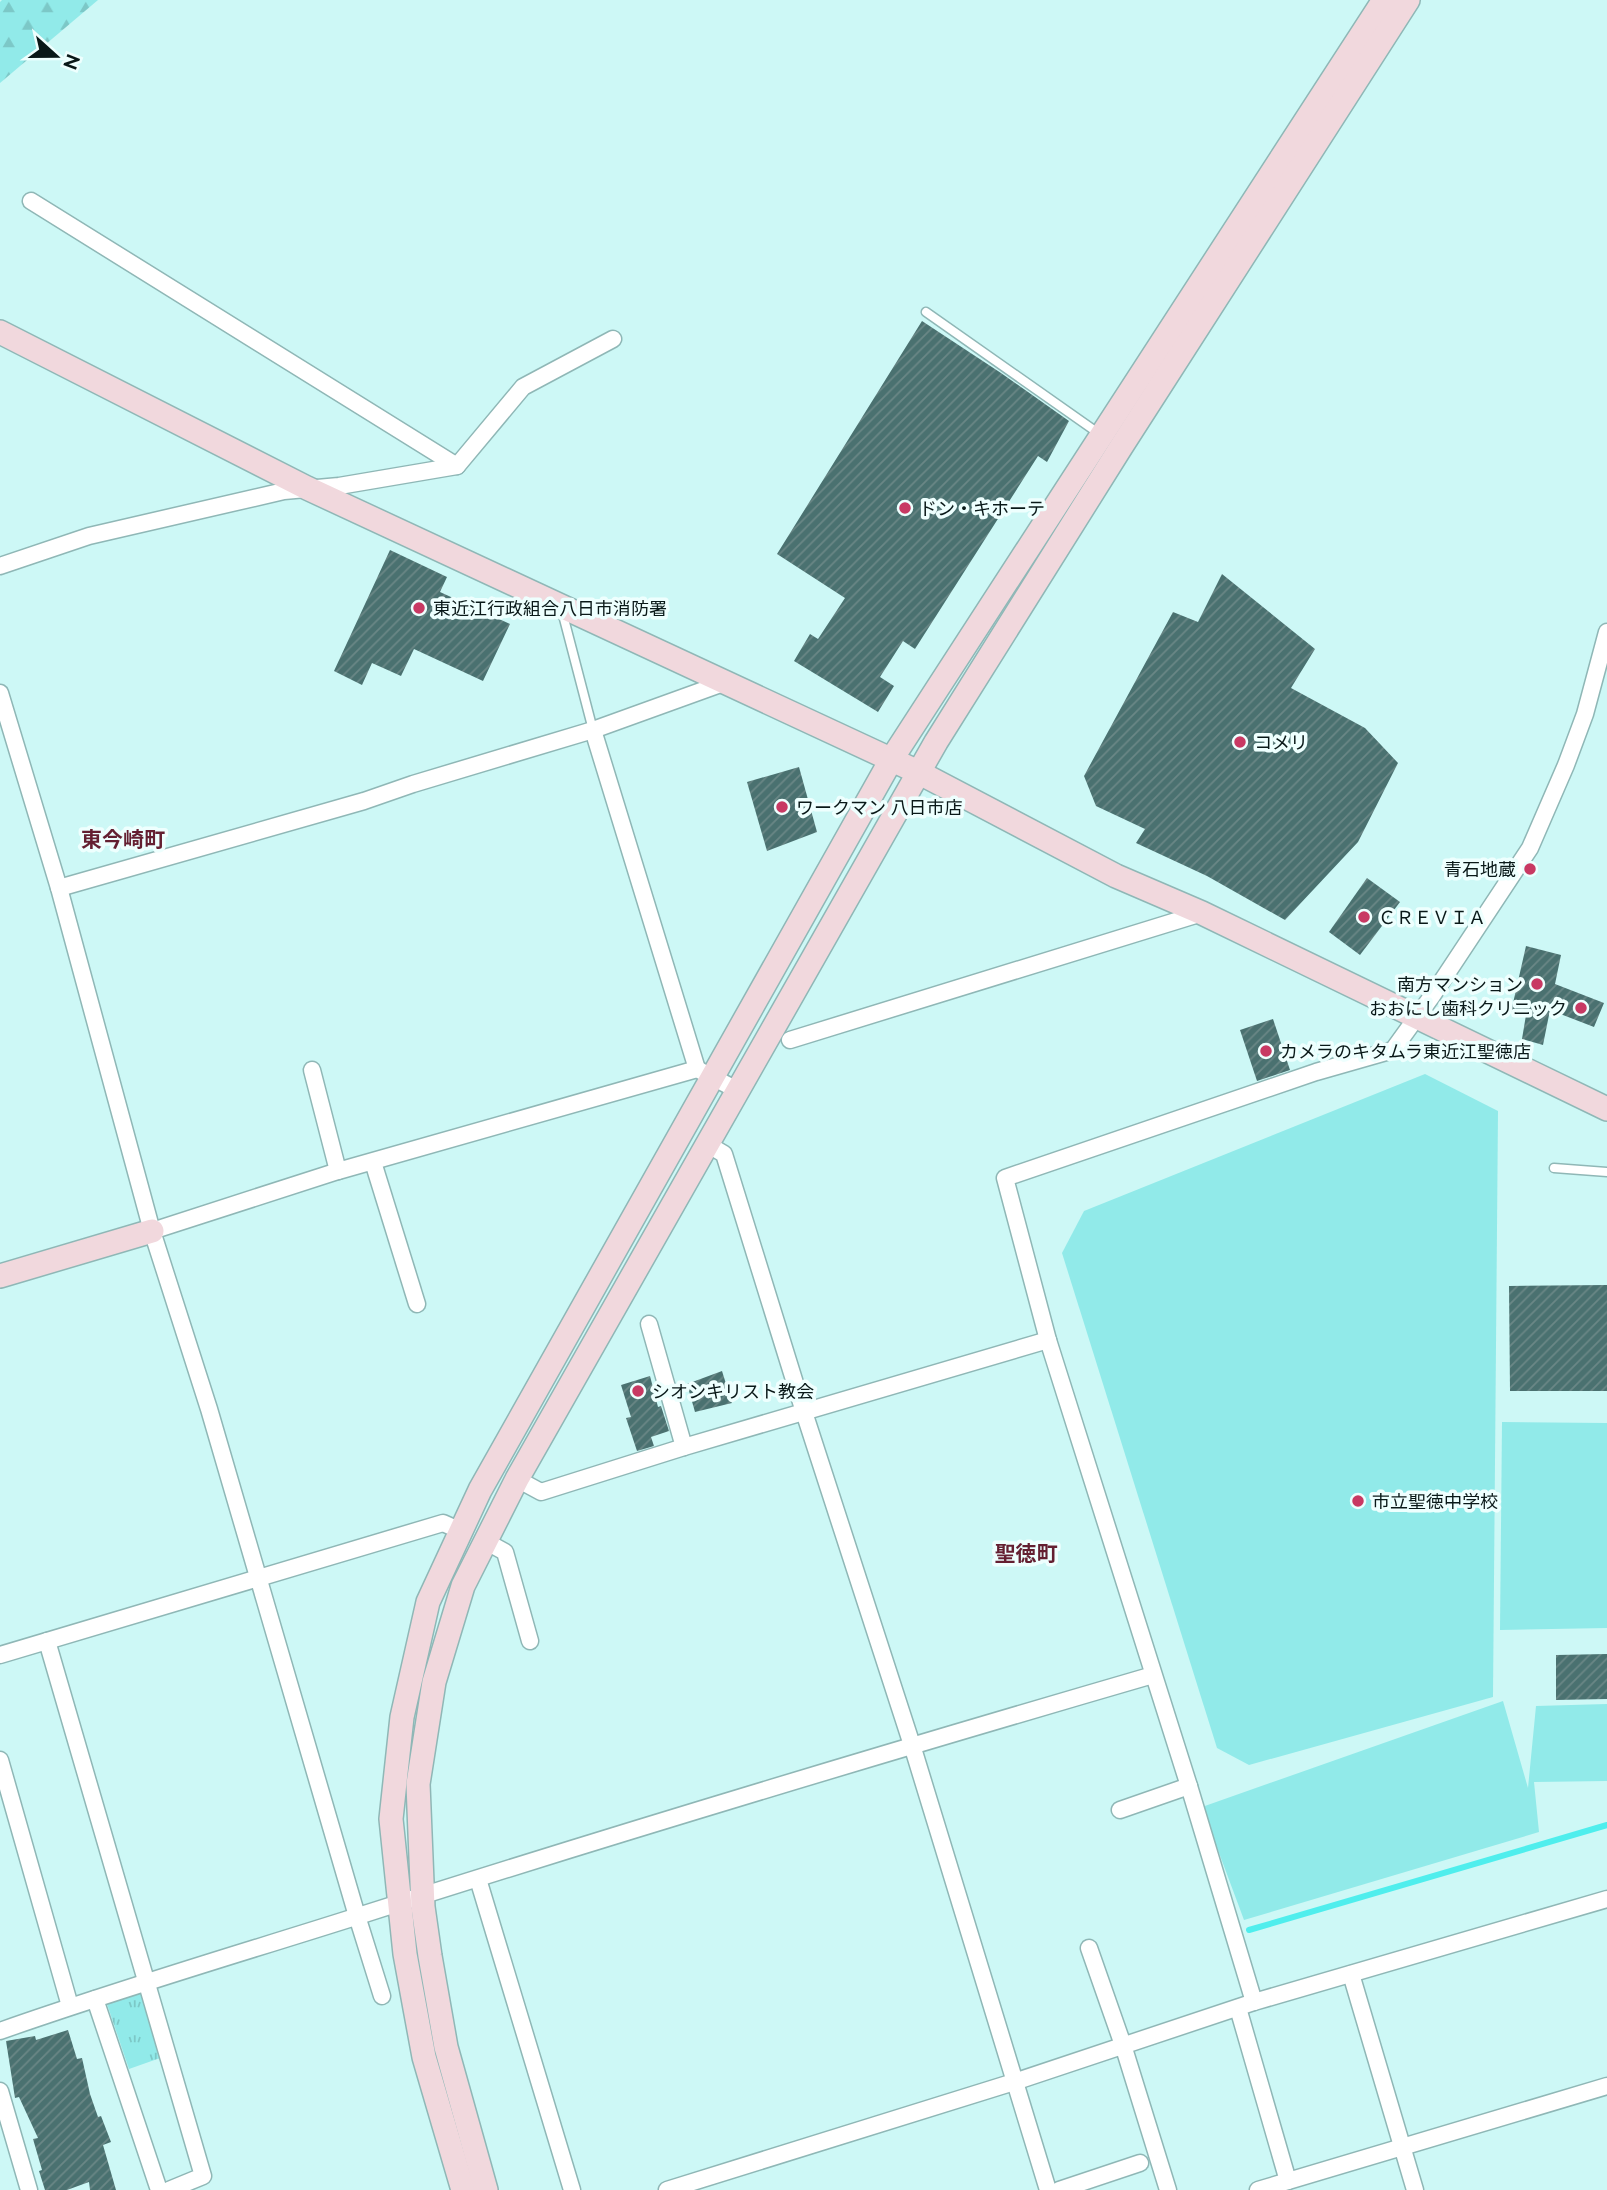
<svg xmlns="http://www.w3.org/2000/svg" width="1607" height="2190" viewBox="0 0 1607 2190" font-family="Raleway,'Noto Sans JP',sans-serif">
  <style>
    .forest { fill: url(#forest-firs) }
    .park { fill: url(#park-tufts) }
    .pitch { fill: #91eae9 }
    .lines { fill: none; stroke-linecap: round; stroke-linejoin: round }
    .stream { stroke: #4feeed; stroke-width: 6 }
    .building { fill: url(#building-hatch) }
    .lane-casing { stroke: #8fb7b6; stroke-width: 11 }
    .street-casing { stroke: #8fb7b6; stroke-width: 19 }
    .secondary-casing { stroke: #8fb7b6; stroke-width: 26 }
    .lane { stroke: #fff; stroke-width: 8 }
    .street { stroke: #fff; stroke-width: 16 }
    .secondary { stroke: #f1d8dd; stroke-width: 23 }
    .poi-dot { fill: #c83963; stroke: #eefffe; stroke-width: 2.5 }
    .labels { text-anchor: middle; dominant-baseline: central; stroke-width: 7; stroke-linejoin: round; paint-order: stroke }
    .poi-label { font-size: 18px; fill: #091818; stroke: #eefffe; text-anchor: start }
    .quarter-label { font-size: 21px; font-weight: bold; fill: #641f31; stroke: #eefffe }
  </style>
  <defs>
    <pattern id="forest-firs" width="22" height="20" patternUnits="userSpaceOnUse" patternTransform="scale(1.75)"><rect width="22" height="20" fill="#91eae9"/><path d="M5 1l3.5 6h-7zM16 11l3.5 6h-7z" fill="#7cc8c7"/></pattern>
    <pattern id="park-tufts" width="24" height="20" patternUnits="userSpaceOnUse" patternTransform="scale(1.75)"><rect width="24" height="20" fill="#91eae9"/><path d="M3 7l-1-3M5 7V3M7 7l1-3M15 17l-1-3M17 17v-4M19 17l1-3" fill="none" stroke="#7cc8c7"/></pattern>
    <pattern id="building-hatch" width="6" height="6" patternUnits="userSpaceOnUse" patternTransform="scale(1.75)"><rect width="6" height="6" fill="#4a7170"/><path d="M-1 1l2-2M0 6l6-6M5 7l2-2" fill="none" stroke="#6a8786"/></pattern>
  </defs>
  <rect width="100%" height="100%" fill="#cdf8f6"/>
  <path class="forest" d="M2,0H98L0,83V2Z"/>
  <path class="park" d="M142,1992L163,2057L129,2069L107,2004Z"/>
  <g class="pitch">
    <path d="M1425,1074L1498,1111L1493,1697L1249,1765L1217,1748L1062,1253L1084,1211Z"/>
    <path d="M1502,1422L1607,1423V1628L1500,1630Z"/>
    <path d="M1503,1701L1528,1788L1536,1706L1607,1704V1781L1534,1782L1539,1832L1244,1920L1202,1807Z"/>
  </g>
  <g class="lines">
    <path class="stream" d="M1249,1930L1607,1825"/>
  </g>
  <g class="building">
    <path d="M922,321L1001,373L1069,421L1047,462L1038,456L915,649L903,641L880,677L894,686L878,712L794,661L810,634L818,639L845,598L777,554Z"/>
    <path d="M390,550L447,577L440,592L510,624L483,681L414,649L401,676L372,663L362,685L334,671Z"/>
    <path d="M1222,574L1315,649L1291,688L1365,728L1398,763L1358,842L1285,920L1207,876L1136,843L1145,829L1096,806L1084,776L1173,612L1198,622Z"/>
    <path d="M799,767L817,832L767,851L747,782Z"/>
    <path d="M1367,878L1400,902L1360,955L1329,932Z"/>
    <path d="M1526,946L1561,955L1555,984L1604,1003L1594,1027L1550,1010L1543,1045L1522,1039L1526,1015L1511,1012Z"/>
    <path d="M1273,1019L1290,1070L1257,1081L1240,1030Z"/>
    <path d="M1607,1285V1391H1510L1509,1286Z"/>
    <path d="M722,1371L732,1403L695,1412L687,1384Z"/>
    <path d="M650,1376L658,1407L661,1406L669,1431L651,1437L654,1446L637,1451L626,1418L631,1417L621,1385Z"/>
    <path d="M1607,1654V1699L1556,1700V1655Z"/>
    <path d="M68,2030L77,2059L82,2058L90,2094L98,2117L101,2116L111,2142L103,2145L116,2190H90L89,2182L67,2190H45L39,2171L42,2170L33,2139L38,2138L19,2097L15,2098L6,2041L35,2036L36,2040Z"/>
  </g>
  <g class="lines">
    <defs>
      <g id="lane">
        <path d="M926,312L1101,435"/>
        <path d="M562,611L593,730"/>
        <path d="M1554,1168L1607,1172"/>
      </g>
      <g id="street">
        <path d="M31,201L457,466"/>
        <path d="M0,566L89,536L284,491L339,486L457,466L523,387L613,339"/>
        <path d="M0,693L59,888L152,1231L209,1409L357,1916L382,1996"/>
        <path d="M593,730L697,1069"/>
        <path d="M59,888L364,801L413,784L593,730L726,682"/>
        <path d="M790,1040L1202,913"/>
        <path d="M312,1070L338,1171"/>
        <path d="M707,1144L724,1154L804,1412L912,1745L1048,2190"/>
        <path d="M373,1162L417,1304"/>
        <path d="M152,1231L338,1171L697,1069L737,1090"/>
        <path d="M649,1324L684,1447"/>
        <path d="M517,1479L541,1492L684,1447L1048,1340"/>
        <path d="M485,1541L505,1552L530,1641"/>
        <path d="M47,1641L203,2176L169,2190"/>
        <path d="M0,1655L443,1523L461,1531"/>
        <path d="M0,1760L70,2006"/>
        <path d="M1120,1810L1189,1786"/>
        <path d="M478,1879L572,2190"/>
        <path d="M1089,1948L1123,2045L1168,2190"/>
        <path d="M1351,1974L1415,2190"/>
        <path d="M95,1999L159,2190"/>
        <path d="M1254,2002L1189,1786L1048,1340L1005,1178L1316,1072L1393,1050L1432,996L1530,848L1566,765L1585,714L1607,632"/>
        <path d="M1238,2008L1288,2181"/>
        <path d="M0,2031C116,1990 235,1955 352,1918C618,1833 885,1753 1153,1675"/>
        <path d="M0,2091L29,2190"/>
        <path d="M667,2190L1014,2082L1254,2002L1607,1899"/>
        <path d="M1059,2190L1140,2163"/>
        <path d="M1258,2190L1607,2086"/>
      </g>
      <g id="secondary">
        <path d="M0,332L307,488L918,772L1116,876L1202,913L1607,1109"/>
        <path d="M0,1276L152,1231"/>
        <path d="M463,2190L424,2057L405,1954L391,1819L402,1717L428,1602L480,1490L891,760L1384,0"/>
        <path d="M486,2190L446,2047L430,1956L423,1907L418,1784L434,1682L463,1586L517,1479L936,742L1121,447L1408,0"/>
      </g>
    </defs>
    <use href="#lane" class="lane-casing"/>
    <use href="#street" class="street-casing"/>
    <use href="#secondary" class="secondary-casing"/>
    <use href="#lane" class="lane"/>
    <use href="#street" class="street"/>
    <use href="#secondary" class="secondary"/>
  </g>
  <g class="poi-dot">
    <circle cx="905" cy="508" r="7"/>
    <circle cx="419" cy="608" r="7"/>
    <circle cx="1240" cy="742" r="7"/>
    <circle cx="782" cy="807" r="7"/>
    <circle cx="1530" cy="869" r="7"/>
    <circle cx="1364" cy="917" r="7"/>
    <circle cx="1537" cy="984" r="7"/>
    <circle cx="1581" cy="1008" r="7"/>
    <circle cx="1266" cy="1051" r="7"/>
    <circle cx="638" cy="1391" r="7"/>
    <circle cx="1358" cy="1501" r="7"/>
  </g>
  <g class="labels">
    <g class="poi-label">
      <text x="919" y="508">ドン・キホーテ</text>
      <text x="433" y="608">東近江行政組合八日市消防署</text>
      <text x="1254" y="742">コメリ</text>
      <text x="796" y="807">ワークマン 八日市店</text>
      <text x="1516" y="869" text-anchor="end">青石地蔵</text>
      <text x="1378" y="917">ＣＲＥＶＩＡ</text>
      <text x="1523" y="984" text-anchor="end">南方マンション</text>
      <text x="1567" y="1008" text-anchor="end">おおにし歯科クリニック</text>
      <text x="1280" y="1051">カメラのキタムラ東近江聖徳店</text>
      <text x="652" y="1391">シオンキリスト教会</text>
      <text x="1372" y="1501">市立聖徳中学校</text>
    </g>
    <g class="quarter-label">
      <text x="123" y="839">東今崎町</text>
      <text x="1026" y="1553">聖徳町</text>
    </g>
  </g>
  <g transform="translate(56 56) rotate(111)" stroke="#eefffe" stroke-width="5" paint-order="stroke">
  <path d="M0-5L12 26L0 18L-12 26Z" fill="#091818"/>
  <text y="-10" font-size="19" font-weight="bold" text-anchor="middle" fill="#091818">N</text>
  </g>
</svg>
